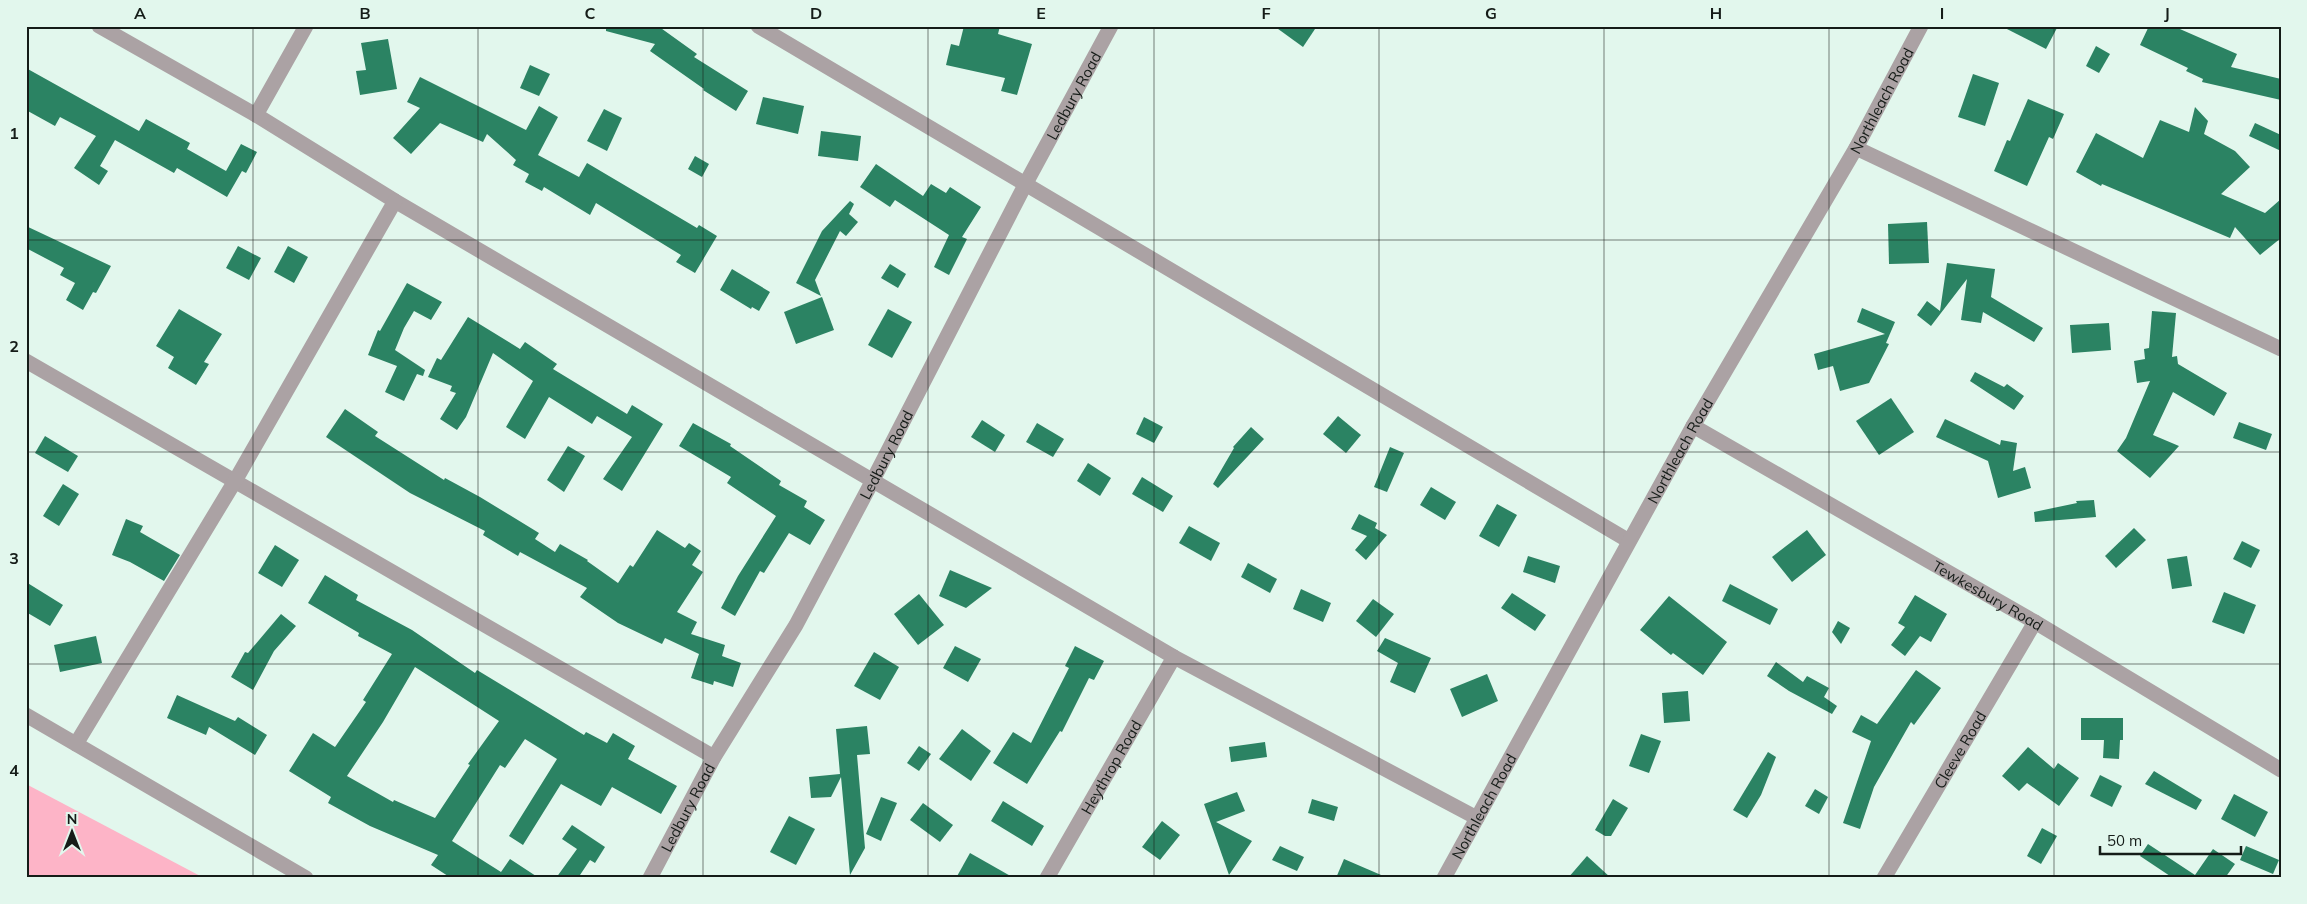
<svg xmlns="http://www.w3.org/2000/svg" width="2307" height="904" viewBox="0 0 2307 904" font-family="Mulish,sans-serif">
  <style>
    .green { fill: #fdb4c7 }
    .building { fill: #2b8363; fill-rule: evenodd }
    .lines { fill: none; stroke-linecap: round; stroke-linejoin: round }
    .minor { stroke: #aba2a4; stroke-width: 15 }
    .grid { fill: none; stroke: #151c18; stroke-width: 1; stroke-opacity: 0.55 }
    .labels { text-anchor: middle; dominant-baseline: central; stroke-width: 4; stroke-linejoin: round; paint-order: stroke }
    .street-label { font-size: 15px; fill: #151c18; stroke: #e2f7ed }
    .neatline { fill: none; stroke: #151c18; stroke-width: 2 }
    .grid-label { font-size: 16px; text-anchor: middle; font-weight: bold; fill: #151c18 }
  </style>
  <rect width="100%" height="100%" fill="#e2f7ed"/>
  <path class="green" d="M26,784L204,878H26Z"/>
  <g class="building">
    <path d="M606,26H658L697,54L694,57L748,91L736,111L703,90L704,89L650,51L655,44L606,31Z"/>
    <path d="M964,26H1000L998,34L1032,44L1017,95L1001,91L1005,78L946,65L951,44L959,46Z"/>
    <path d="M1274,26H1317L1303,47Z"/>
    <path d="M2001,26H2058L2046,49Z"/>
    <path d="M2149,26H2173L2237,54L2231,67L2281,79V100L2202,82L2203,79L2186,71L2188,68L2140,45Z"/>
    <path d="M388,39L397,89L360,95L356,71L366,70L361,43Z"/>
    <path d="M2096,46L2110,54L2099,73L2086,66Z"/>
    <path d="M530,65L550,74L539,96L520,88Z"/>
    <path d="M26,68L139,131L146,119L190,143L187,149L226,171L241,144L257,152L246,173L242,171L227,197L177,168L174,173L115,140L100,166L108,171L99,185L74,168L96,136L60,117L55,126L26,110Z"/>
    <path d="M1973,74L1999,83L1985,126L1958,117Z"/>
    <path d="M420,77L526,130L539,106L558,117L538,155L579,177L587,163L697,228L699,225L717,236L695,273L676,262L681,255L596,203L590,215L544,187L542,191L525,182L529,174L513,165L516,160L487,134L483,142L440,123L411,154L393,138L420,108L407,102Z"/>
    <path d="M763,97L804,106L798,134L756,124Z"/>
    <path d="M2028,99L2064,114L2053,139L2049,137L2027,186L1994,171L2007,140L2010,141Z"/>
    <path d="M2195,107L2208,121L2204,134L2235,151L2250,167L2221,194L2265,213L2281,199V238L2260,255L2235,227L2230,238L2102,184L2101,186L2076,172L2096,133L2143,158L2160,120L2189,132Z"/>
    <path d="M604,109L622,118L607,151L587,141Z"/>
    <path d="M2255,123L2281,135V151L2249,136Z"/>
    <path d="M821,131L861,136L858,161L818,156Z"/>
    <path d="M695,156L709,164L702,177L688,169Z"/>
    <path d="M876,164L923,196L931,184L946,193L950,187L981,207L962,237L967,239L949,275L934,267L949,235L895,200L890,207L860,187Z"/>
    <path d="M850,201L854,204L849,214L858,222L846,236L840,231L815,280L821,296L796,283L822,231Z"/>
    <path d="M1927,222L1929,263L1889,264L1888,224Z"/>
    <path d="M26,226L111,266L96,293L93,292L83,310L66,300L75,283L60,275L64,268L26,248Z"/>
    <path d="M238,246L261,258L249,280L226,268Z"/>
    <path d="M288,246L308,257L294,283L274,272Z"/>
    <path d="M1947,263L1995,269L1991,297L2043,328L2034,342L1983,312L1981,323L1961,320L1967,279L1931,326L1917,315L1927,301L1940,311Z"/>
    <path d="M890,264L906,274L898,288L881,278Z"/>
    <path d="M732,269L770,292L759,311L752,307L751,309L720,290Z"/>
    <path d="M407,283L442,302L431,320L414,311L404,328L395,350L425,370L423,376L417,374L404,401L385,392L397,366L368,355L378,330L380,331Z"/>
    <path d="M822,297L834,330L796,344L784,312Z"/>
    <path d="M1862,308L1895,322L1886,343L1889,344L1869,383L1840,391L1833,366L1818,370L1814,354L1885,334L1857,322Z"/>
    <path d="M179,309L222,334L204,362L209,364L196,385L168,368L174,357L156,346Z"/>
    <path d="M888,309L912,322L892,358L868,345Z"/>
    <path d="M2152,311L2176,313L2172,357L2177,356L2178,364L2227,393L2214,416L2173,392L2153,435L2179,446L2150,478L2117,451L2126,438L2150,381L2137,383L2134,361L2145,359L2144,349L2149,348Z"/>
    <path d="M468,317L520,349L525,342L557,364L553,369L627,414L632,405L663,424L622,491L603,479L632,437L597,416L592,424L549,397L525,439L506,427L533,381L493,353L466,417L457,430L440,419L456,393L450,391L452,386L428,377L437,358L441,360Z"/>
    <path d="M2109,323L2111,350L2072,353L2070,325Z"/>
    <path d="M1975,372L2004,387L2007,384L2024,396L2014,410L1970,381Z"/>
    <path d="M1891,398L1914,432L1879,455L1856,421Z"/>
    <path d="M345,409L378,432L375,436L444,480L445,478L480,497L539,533L535,539L555,552L560,544L588,560L587,561L618,583L630,565L633,567L657,530L685,548L689,543L701,551L692,565L703,572L677,612L697,622L691,634L725,645L722,656L741,663L733,687L714,681L713,685L691,678L699,654L665,638L662,644L618,623L580,597L587,588L520,552L518,556L483,535L485,531L410,493L326,437Z"/>
    <path d="M1338,416L1361,435L1346,453L1323,434Z"/>
    <path d="M1144,417L1163,427L1154,443L1136,434Z"/>
    <path d="M1945,419L2000,445L2001,440L2017,443L2013,471L2025,467L2031,488L1998,498L1988,461L1936,437Z"/>
    <path d="M982,420L1005,435L995,452L971,437Z"/>
    <path d="M2239,422L2272,434L2266,450L2233,438Z"/>
    <path d="M693,423L731,444L730,446L781,481L779,485L807,501L804,507L825,520L810,545L789,533L764,573L760,571L735,616L721,608L738,576L776,516L727,483L731,477L679,446Z"/>
    <path d="M1037,423L1064,439L1053,457L1026,442Z"/>
    <path d="M1251,427L1264,439L1218,488L1213,484L1234,448L1233,447Z"/>
    <path d="M45,436L78,456L68,472L35,453Z"/>
    <path d="M568,446L585,456L564,492L547,480Z"/>
    <path d="M1390,447L1404,453L1387,492L1374,487Z"/>
    <path d="M1088,463L1111,478L1100,496L1077,481Z"/>
    <path d="M1142,477L1173,496L1163,512L1132,494Z"/>
    <path d="M63,484L79,494L59,526L43,516Z"/>
    <path d="M1431,487L1456,502L1445,520L1420,505Z"/>
    <path d="M2094,500L2096,517L2035,522L2034,512L2077,503L2076,501Z"/>
    <path d="M1497,504L1517,515L1499,547L1479,536Z"/>
    <path d="M1359,514L1377,523L1375,528L1387,535L1366,560L1355,550L1367,536L1351,529Z"/>
    <path d="M126,519L143,526L140,532L180,555L164,581L130,562L112,555Z"/>
    <path d="M1189,526L1220,543L1211,561L1179,543Z"/>
    <path d="M2134,528L2146,540L2116,568L2105,556Z"/>
    <path d="M1807,530L1826,555L1792,582L1772,557Z"/>
    <path d="M2242,541L2260,550L2251,568L2233,559Z"/>
    <path d="M275,545L299,560L282,587L258,573Z"/>
    <path d="M1528,556L1560,566L1555,583L1523,572Z"/>
    <path d="M2187,556L2192,586L2172,589L2167,559Z"/>
    <path d="M1248,563L1277,579L1270,593L1241,577Z"/>
    <path d="M950,570L992,588L966,608L939,596Z"/>
    <path d="M325,575L358,595L356,600L412,630L475,673L477,670L584,735L586,732L607,743L613,733L635,746L628,759L677,786L661,814L612,787L601,806L561,784L523,845L509,836L557,759L525,739L505,768L500,765L452,841L501,872L510,859L539,878H451L431,865L438,855L370,826L328,803L331,797L289,771L313,733L335,747L366,702L363,700L392,654L358,636L359,633L308,603ZM415,667L499,721L468,764L470,765L435,818L394,800L393,802L347,776L383,722Z"/>
    <path d="M26,582L63,605L50,626L26,612Z"/>
    <path d="M1730,584L1778,609L1770,625L1722,601Z"/>
    <path d="M1301,589L1331,603L1323,622L1293,609Z"/>
    <path d="M2224,592L2256,605L2244,634L2212,622Z"/>
    <path d="M1512,593L1546,615L1535,631L1501,608Z"/>
    <path d="M919,594L944,625L918,645L894,614Z"/>
    <path d="M1915,595L1947,614L1931,642L1920,636L1905,656L1891,645L1905,627L1898,623Z"/>
    <path d="M1669,596L1727,642L1703,675L1673,653L1671,655L1640,630Z"/>
    <path d="M1373,599L1394,614L1376,637L1356,621Z"/>
    <path d="M281,614L296,626L274,651L253,690L231,677L245,652L248,653Z"/>
    <path d="M1838,621L1850,628L1841,644L1832,632Z"/>
    <path d="M96,636L102,663L60,672L54,645Z"/>
    <path d="M1385,638L1431,658L1415,693L1390,682L1398,663L1377,651Z"/>
    <path d="M955,646L981,659L968,682L943,668Z"/>
    <path d="M1075,646L1104,661L1094,680L1089,678L1062,732L1060,731L1027,784L993,763L1013,732L1031,743L1069,668L1065,666Z"/>
    <path d="M874,652L899,667L880,700L854,686Z"/>
    <path d="M1776,662L1803,682L1807,676L1829,688L1824,697L1837,706L1832,714L1789,691L1767,676Z"/>
    <path d="M1916,670L1941,688L1914,725L1911,722L1874,787L1860,829L1843,823L1871,741L1852,732L1861,715L1877,724Z"/>
    <path d="M1487,674L1498,701L1462,717L1450,689Z"/>
    <path d="M1688,691L1690,721L1664,723L1662,693Z"/>
    <path d="M177,695L235,721L238,717L267,735L255,755L209,727L206,735L167,718Z"/>
    <path d="M2081,718H2123V740H2120L2119,759L2103,758L2104,740H2081Z"/>
    <path d="M867,726L870,754L857,755L865,848L850,875L841,777L831,797L811,798L809,777L840,774L836,729Z"/>
    <path d="M962,729L991,751L971,781L939,759Z"/>
    <path d="M1641,734L1661,741L1649,773L1629,766Z"/>
    <path d="M1265,742L1267,757L1231,762L1229,747Z"/>
    <path d="M919,746L931,754L919,771L907,763Z"/>
    <path d="M2028,747L2054,769L2058,763L2079,778L2059,806L2027,783L2019,791L2002,776Z"/>
    <path d="M1768,752L1776,757L1761,795L1747,818L1733,810Z"/>
    <path d="M2154,771L2202,800L2196,810L2145,784Z"/>
    <path d="M2100,775L2122,786L2112,807L2090,796Z"/>
    <path d="M1815,789L1828,797L1819,814L1805,806Z"/>
    <path d="M1237,792L1245,811L1216,822L1252,841L1229,875L1204,804Z"/>
    <path d="M2234,794L2268,812L2255,837L2221,819Z"/>
    <path d="M881,797L897,803L881,841L866,834Z"/>
    <path d="M1312,799L1338,807L1334,821L1308,813Z"/>
    <path d="M1613,799L1628,808L1611,836H1605L1595,830Z"/>
    <path d="M1003,801L1044,826L1032,846L991,821Z"/>
    <path d="M923,803L953,825L940,842L910,820Z"/>
    <path d="M789,816L815,829L796,865L770,852Z"/>
    <path d="M1162,821L1180,835L1160,860L1142,847Z"/>
    <path d="M572,825L605,847L595,863L590,860L578,878H556L577,849L562,839Z"/>
    <path d="M2042,828L2057,836L2041,864L2027,856Z"/>
    <path d="M2148,844L2195,875L2213,849L2235,864L2225,878H2173L2140,856Z"/>
    <path d="M1280,846L1304,857L1297,871L1272,860Z"/>
    <path d="M2246,846L2279,860L2273,874L2240,860Z"/>
    <path d="M970,853L1014,878H956Z"/>
    <path d="M1587,856L1611,878H1568Z"/>
    <path d="M1344,859L1388,878H1336Z"/>
  </g>
  <g class="lines">
    <g class="minor">
      <path d="M99,26L256,115L395,201L1174,657L1477,818"/>
      <path d="M758,26L1629,541"/>
      <path d="M256,115L306,26"/>
      <path d="M1856,148L2281,349"/>
      <path d="M26,361L714,757"/>
      <path id="s1" d="M1693,426L2035,622L2281,770"/>
      <path d="M26,715L306,878"/>
      <path d="M76,744L235,481L395,201"/>
      <path id="s2" d="M650,878L714,757L796,625L873,480L1026,183L1111,26"/>
      <path id="s3" d="M1047,878L1174,657"/>
      <path id="s4" d="M1444,878L1693,426L1856,148L1921,26"/>
      <path id="s5" d="M1884,878L2035,622"/>
    </g>
  </g>
  <path class="grid" d="M253,26V878M478,26V878M703,26V878M928,26V878M1154,26V878M1379,26V878M1604,26V878M1829,26V878M2054,26V878M26,240H2281M26,452H2281M26,664H2281"/>
  <g class="labels">
    <g class="street-label">
      <text stroke="none"><textPath href="#s2" startOffset="890">Ledbury Road</textPath></text>
      <text stroke="none"><textPath href="#s4" startOffset="892">Northleach Road</textPath></text>
      <text stroke="none"><textPath href="#s4" startOffset="488">Northleach Road</textPath></text>
      <text stroke="none"><textPath href="#s2" startOffset="485">Ledbury Road</textPath></text>
      <text stroke="none"><textPath href="#s1" startOffset="340">Tewkesbury Road</textPath></text>
      <text stroke="none"><textPath href="#s5" startOffset="149">Cleeve Road</textPath></text>
      <text stroke="none"><textPath href="#s3" startOffset="128">Heythrop Road</textPath></text>
      <text stroke="none"><textPath href="#s4" startOffset="82">Northleach Road</textPath></text>
      <text stroke="none"><textPath href="#s2" startOffset="80">Ledbury Road</textPath></text>
    </g>
  </g>
  <rect width="2307" height="904" fill="none" stroke="#e2f7ed" stroke-width="55"/>
  <g transform="translate(72 832)" stroke="#e2f7ed" stroke-width="4" paint-order="stroke">
  <path d="M0-4L9 19L0 12L-9 19Z" fill="#151c18"/>
  <text y="-8" font-size="14" font-weight="bold" text-anchor="middle" fill="#151c18">N</text>
  </g>
  <path d="M2100 846v8h141v-8" fill="none" stroke="#151c18" stroke-width="2.5"/>
  <text x="2107" y="846" font-size="15" fill="#151c18" stroke="#e2f7ed" stroke-width="4" paint-order="stroke">50 m</text>
  <rect x="28" y="28" width="2252" height="848" class="neatline"/>
  <g class="grid-label">
    <text x="140" y="19">A</text>
    <text x="365" y="19">B</text>
    <text x="590" y="19">C</text>
    <text x="816" y="19">D</text>
    <text x="1041" y="19">E</text>
    <text x="1266" y="19">F</text>
    <text x="1491" y="19">G</text>
    <text x="1716" y="19">H</text>
    <text x="1942" y="19">I</text>
    <text x="2167" y="19">J</text>
    <text x="14" y="139">1</text>
    <text x="14" y="352">2</text>
    <text x="14" y="564">3</text>
    <text x="14" y="776">4</text>
  </g>
</svg>
